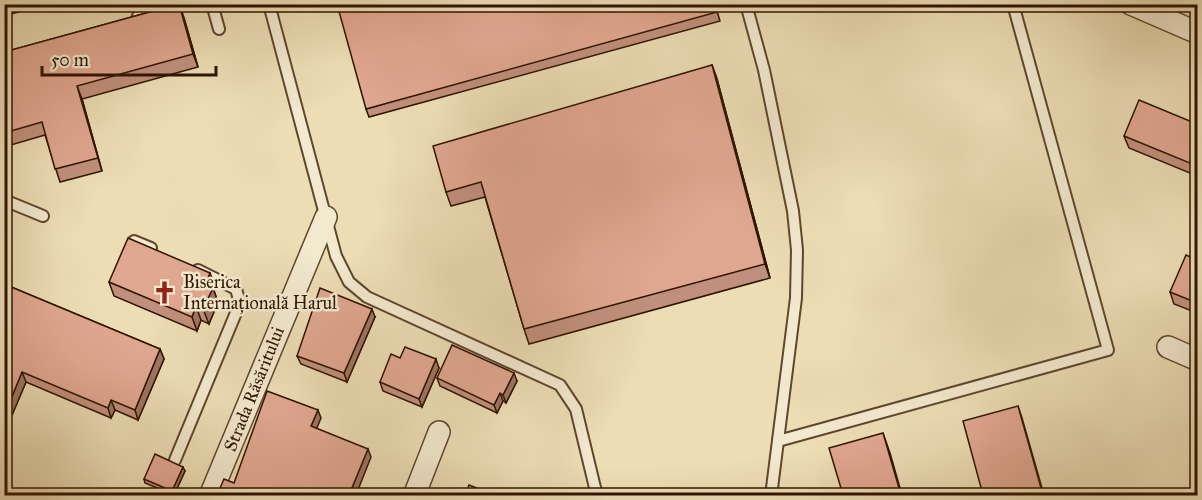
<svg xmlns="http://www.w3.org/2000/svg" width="1202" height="500" viewBox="0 0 1202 500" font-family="'IM FELL Great Primer',serif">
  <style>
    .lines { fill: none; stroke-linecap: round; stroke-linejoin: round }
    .service-casing { stroke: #5f462d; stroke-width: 14 }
    .minor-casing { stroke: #5f462d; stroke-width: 24 }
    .service { stroke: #f3e9cf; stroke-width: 10 }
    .minor { stroke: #f3e9cf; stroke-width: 21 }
    .wall { fill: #c1907c; stroke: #301400; stroke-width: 1.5 }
    .shaded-wall { fill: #9d7565; stroke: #301400; stroke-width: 1.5 }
    .building { fill: #e0a790; stroke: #301400; stroke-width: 1.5 }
    .labels { text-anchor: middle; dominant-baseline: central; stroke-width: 5; stroke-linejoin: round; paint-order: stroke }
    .poi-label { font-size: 18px; fill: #301400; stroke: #f3e9cf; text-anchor: start }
    .street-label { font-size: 18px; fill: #301400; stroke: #f3e9cf }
  </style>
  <rect width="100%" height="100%" fill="#ecddb5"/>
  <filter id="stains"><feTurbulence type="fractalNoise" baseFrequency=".00333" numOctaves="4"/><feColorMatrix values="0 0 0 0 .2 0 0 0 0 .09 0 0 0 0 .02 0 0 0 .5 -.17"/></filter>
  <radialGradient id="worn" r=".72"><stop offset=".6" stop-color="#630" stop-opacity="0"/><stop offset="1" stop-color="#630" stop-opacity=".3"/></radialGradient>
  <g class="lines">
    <defs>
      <g id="service">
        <path d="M212,4L219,29"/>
        <path d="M269,4L336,256L349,282L367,297L560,385L576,409L597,496"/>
        <path d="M746,4L764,70L793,211L797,250L796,298L771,496"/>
        <path d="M138,16L178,4"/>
        <path d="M4,200L43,216"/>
        <path d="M134,241L151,248"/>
        <path d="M778,441L1108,350L1013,4"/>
        <path d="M175,460L240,303L236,289L198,270"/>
      </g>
      <g id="minor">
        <path d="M1131,4L1198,33"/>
        <path d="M1168,347L1198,360"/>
        <path d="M210,496L326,217"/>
        <path d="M414,496L439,432"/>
      </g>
    </defs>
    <use href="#service" class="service-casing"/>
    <use href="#minor" class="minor-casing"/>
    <use href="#service" class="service"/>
    <use href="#minor" class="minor"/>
  </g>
  <g class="wall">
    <path d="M4,4H47L4,16Z"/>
    <path d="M179,4L184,18L198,67L82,99L102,171L60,182L45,135L4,147V52Z"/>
    <path d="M715,4L720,21L369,117L366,109Z"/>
    <path d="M787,4H805L789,9Z"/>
    <path d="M712,65L717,79L770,278L529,344L524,329L485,197L451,206L446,192Z"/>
    <path d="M1197,124V176L1129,148L1124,136Z"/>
    <path d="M1197,260V313L1174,304L1170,292Z"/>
    <path d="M109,282L216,288L214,291L218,302L209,324L201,320L197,331L114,296Z"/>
    <path d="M4,284L160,349L164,359L138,420L115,410L111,418L26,382L4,434Z"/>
    <path d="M375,317L347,382L301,364L297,356Z"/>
    <path d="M400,358L439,368L422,407L383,391L380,382Z"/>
    <path d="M437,378L517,381L506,403L503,401L497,413L440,386Z"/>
    <path d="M185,471L174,495L145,483L144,479Z"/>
  </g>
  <g class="shaded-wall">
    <path d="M179,4L184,18L198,67L193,54Z"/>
    <path d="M712,65L717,79L770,278L765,264Z"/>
    <path d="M77,86L82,99L102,171L98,158Z"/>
    <path d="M210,273L216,288L214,291L218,302L209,324L203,309L206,284Z"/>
    <path d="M196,306L201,320L197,331L192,317Z"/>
    <path d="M372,309L375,317L347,382L344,373Z"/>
    <path d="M160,349L164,359L138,420L135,410Z"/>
    <path d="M436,359L439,368L422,407L419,399Z"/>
    <path d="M22,372L26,382L4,434V416Z"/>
    <path d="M514,373L517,381L506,403L503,395Z"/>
    <path d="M500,393L503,401L497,413L494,405Z"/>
    <path d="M111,400L115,410L111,418L108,408Z"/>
    <path d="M1018,406L1022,418L1044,495H1043Z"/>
    <path d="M318,410L321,418L314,435L311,426Z"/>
    <path d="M883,433L890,453L902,495H901Z"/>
    <path d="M368,449L371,457L356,495H349Z"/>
    <path d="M183,467L185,471L174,495L172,491Z"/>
  </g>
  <g class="building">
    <path d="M179,4L193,54L77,86L98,158L55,169L42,122L4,133V52Z"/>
    <path d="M337,4H714L717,12L366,109Z"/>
    <path d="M712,65L765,264L524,329L481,182L446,192L433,146Z"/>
    <path d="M1139,100L1197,124V166L1124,136Z"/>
    <path d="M128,238L210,273L206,284L213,288L203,309L196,306L192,317L109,282Z"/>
    <path d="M1186,255L1197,260V303L1170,292Z"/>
    <path d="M4,284L160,349L135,410L111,400L108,408L22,372L4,416Z"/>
    <path d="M320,288L372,309L344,373L297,356Z"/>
    <path d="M452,345L514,373L503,395L500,393L494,405L437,378Z"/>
    <path d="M405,347L436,359L419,399L380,382L391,354L400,358Z"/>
    <path d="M267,391L318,410L311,426L368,449L349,495H217L224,479L234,483Z"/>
    <path d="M1018,406L1043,495H983L963,421Z"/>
    <path d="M883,433L901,495H843L829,448Z"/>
    <path d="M155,454L183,467L172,491L144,479Z"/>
    <path d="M469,485L495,495H465Z"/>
  </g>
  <defs>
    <symbol id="church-bare" viewBox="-9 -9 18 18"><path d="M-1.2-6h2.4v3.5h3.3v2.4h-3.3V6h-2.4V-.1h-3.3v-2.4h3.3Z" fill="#8f2418" stroke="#f3e9cf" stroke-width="2.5" paint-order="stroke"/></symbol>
  </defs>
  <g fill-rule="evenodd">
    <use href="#church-bare" x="148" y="276" width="33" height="33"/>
  </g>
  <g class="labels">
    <g class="poi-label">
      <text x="183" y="282">Biserica<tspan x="183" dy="21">Internațională Harul</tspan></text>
    </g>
    <g class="street-label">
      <text transform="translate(254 389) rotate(-68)">Strada Răsăritului</text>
    </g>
  </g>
  <rect width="1202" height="500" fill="none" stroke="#ecddb5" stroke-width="24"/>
  <rect x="6" y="6" width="1190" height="488" fill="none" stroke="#301400" stroke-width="3"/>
  <rect x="12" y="12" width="1178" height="476" fill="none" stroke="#301400" stroke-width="1.5"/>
  <path d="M42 66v9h174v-9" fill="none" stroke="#301400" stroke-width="3"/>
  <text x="51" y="66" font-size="18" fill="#301400" stroke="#f3e9cf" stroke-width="4.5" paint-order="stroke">50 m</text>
  <rect width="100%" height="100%" filter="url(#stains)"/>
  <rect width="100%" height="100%" fill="url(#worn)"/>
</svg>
